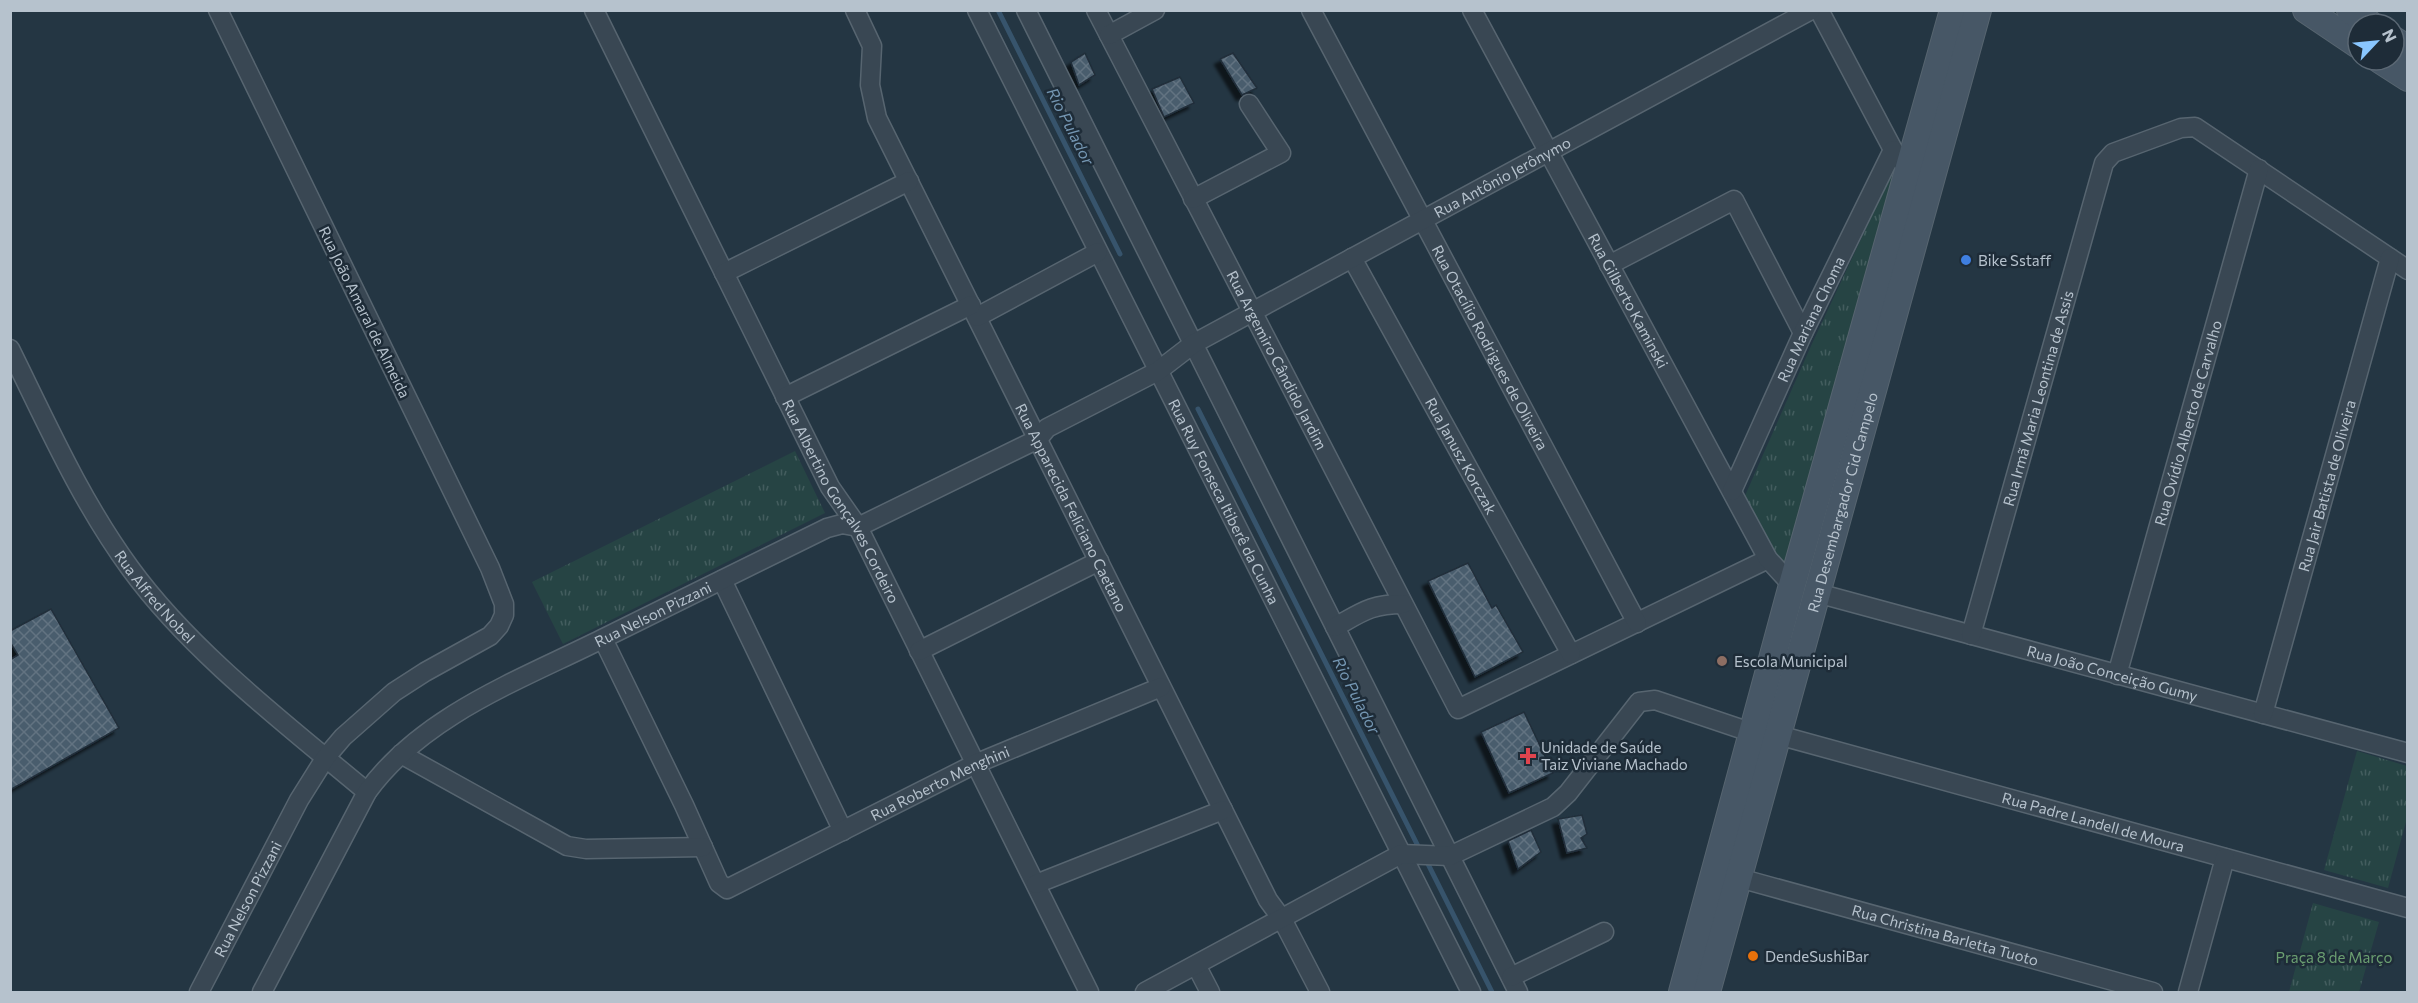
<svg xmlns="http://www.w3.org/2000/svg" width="2418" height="1003" viewBox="0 0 2418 1003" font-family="Commissioner,sans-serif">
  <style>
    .park { fill: url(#park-tufts) }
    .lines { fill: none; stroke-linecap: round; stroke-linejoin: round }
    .stream { stroke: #37546c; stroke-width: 5 }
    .building { fill: url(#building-cross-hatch); stroke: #202e3a; stroke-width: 1.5; filter: url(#shadow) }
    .street-casing { stroke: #576570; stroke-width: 21 }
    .secondary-casing { stroke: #576570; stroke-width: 28 }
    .street { stroke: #394753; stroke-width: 18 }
    .secondary { stroke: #475766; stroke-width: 26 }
    .shop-dot { fill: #3f7fe0; stroke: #1e2c38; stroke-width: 2 }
    .education-dot { fill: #8d6e63; stroke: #1e2c38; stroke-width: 2 }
    .health-dot { fill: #e0444e; stroke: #1e2c38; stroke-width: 2 }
    .food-dot { fill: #e8710a; stroke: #1e2c38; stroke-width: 2 }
    .labels { text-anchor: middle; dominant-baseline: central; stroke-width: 5; stroke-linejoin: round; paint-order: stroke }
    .street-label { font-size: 15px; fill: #b6c2cd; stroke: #1e2c38 }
    .poi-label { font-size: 15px; fill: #b6c2cd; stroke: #1e2c38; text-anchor: start }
    .park-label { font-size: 15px; fill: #6b9f71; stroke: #1e2c38 }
    .water-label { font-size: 16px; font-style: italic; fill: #7496b2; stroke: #1e2c38 }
  </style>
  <defs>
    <pattern id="park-tufts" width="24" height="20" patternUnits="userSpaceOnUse" patternTransform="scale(1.5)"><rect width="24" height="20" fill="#264444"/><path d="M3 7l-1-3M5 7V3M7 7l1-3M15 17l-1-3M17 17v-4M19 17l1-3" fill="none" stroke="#435d5e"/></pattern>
    <pattern id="building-cross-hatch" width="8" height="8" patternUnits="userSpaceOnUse" patternTransform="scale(1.5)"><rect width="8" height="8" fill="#4a5d6d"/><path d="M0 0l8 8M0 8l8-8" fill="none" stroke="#627381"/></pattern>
    <filter id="shadow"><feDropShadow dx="-5.5" dy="5.5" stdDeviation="1.5" flood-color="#0009"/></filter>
  </defs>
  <rect width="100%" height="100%" fill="#243643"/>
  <g class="park">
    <path d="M1891,175L1896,177L1783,571L1744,498L1811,346Z"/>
    <path d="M795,451L825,513L563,644L532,582Z"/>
    <path d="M2357,751L2407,766V818L2388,888L2324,870Z"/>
    <path d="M2313,903L2379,922L2359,992H2289Z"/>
  </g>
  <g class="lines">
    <g class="stream">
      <path d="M998,10L1120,254"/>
      <path d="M1198,409L1421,852"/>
      <path d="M1426,860L1492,992"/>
    </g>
  </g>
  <g class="building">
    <path d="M1085,53L1095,75L1079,85L1071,62Z"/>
    <path d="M1233,53L1257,88L1242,95L1220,59Z"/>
    <path d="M1180,77L1194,103L1164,117L1152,89Z"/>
    <path d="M1468,563L1492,608L1496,605L1523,652L1475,677L1428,581Z"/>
    <path d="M51,609L119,728L10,790V660L18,655L10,642V631Z"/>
    <path d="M1524,712L1553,773L1509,793L1481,732Z"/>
    <path d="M1582,815L1587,834L1581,838L1587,848L1567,853L1558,819Z"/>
    <path d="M1531,830L1541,852L1518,869L1508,841Z"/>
  </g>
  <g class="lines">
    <defs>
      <g id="street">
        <path id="s1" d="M594,10L830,487L858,527L1089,992"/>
        <path id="s2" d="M855,10L872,46L870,85L877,118L1268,900L1282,919L1320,992"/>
        <path id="s3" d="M977,10L1471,992"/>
        <path d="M1026,10L1518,992"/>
        <path id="s4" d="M1096,10L1458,709L1768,559"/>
        <path id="s5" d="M1311,10L1637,623"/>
        <path id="s6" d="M1472,10L1768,559L1792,585"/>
        <path d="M1819,10L1898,159"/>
        <path d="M1109,35L1155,10"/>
        <path d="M1193,199L1281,153L1249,104"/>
        <path id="s7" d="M1352,258L1571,654"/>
        <path d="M1609,265L1734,200L1803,333"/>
        <path d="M724,273L909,181"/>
        <path d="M977,317L1098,252"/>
        <path id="s8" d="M10,349C47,424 81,501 130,568C191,652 287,725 367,792"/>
        <path d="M785,397L971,305"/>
        <path id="s9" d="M1732,491L1803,333L1893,150"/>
        <path d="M722,580L843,831"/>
        <path id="s10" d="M1817,593L2408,753"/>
        <path d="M1335,627C1362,612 1371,604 1403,604"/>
        <path id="s11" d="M1971,635L2104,163L2113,153L2181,128L2195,127L2408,270"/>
        <path id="s12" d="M603,639L684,805L719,883L727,889L975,764L1161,687"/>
        <path d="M919,651L1099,561"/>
        <path id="s13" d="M2117,675L2259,169"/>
        <path id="s14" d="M2263,714L2390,258"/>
        <path id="s15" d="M1778,735L2408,908"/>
        <path d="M401,754L567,846L586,849L703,847"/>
        <path id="s16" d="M1739,878L2153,992"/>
        <path d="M1036,884L1223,810"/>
        <path d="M1196,965L1210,992"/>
        <path d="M1511,977L1604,932"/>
        <path id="s17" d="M199,992L299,800L326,757L343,737L394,692L425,672L490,636L499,626L504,615V604L490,568L218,10"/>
        <path id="s18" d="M262,992L367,792C423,715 520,680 602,639C677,602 752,565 827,528L842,524L858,527L1038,439L1047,428L1158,371L1193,344L1811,10"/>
        <path d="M1145,992L1401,854L1450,856L1553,807L1568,793L1639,702L1655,700L1753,733"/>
        <path d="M2188,992L2225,858"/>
      </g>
      <g id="secondary">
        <path d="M2306,10L2358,45"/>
        <path d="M2350,10L2370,24"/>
        <path d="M2394,40L2408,49"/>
        <path d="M2380,60L2408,78"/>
        <path d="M1682,992L1792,585L1953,10"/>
        <path id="s19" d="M1707,992L1978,10"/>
      </g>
    </defs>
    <use href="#street" class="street-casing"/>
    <use href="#secondary" class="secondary-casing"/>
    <use href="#street" class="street"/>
    <use href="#secondary" class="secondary"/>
  </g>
  <circle class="shop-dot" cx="1966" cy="260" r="6"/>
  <circle class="education-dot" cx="1722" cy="661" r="6"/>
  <path class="health-dot" d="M1525 747h6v6h6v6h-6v6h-6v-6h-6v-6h6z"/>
  <circle class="food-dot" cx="1753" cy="956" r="6"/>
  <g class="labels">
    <g class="street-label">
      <text stroke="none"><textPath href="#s18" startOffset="1527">Rua Antônio Jerônymo</textPath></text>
      <text stroke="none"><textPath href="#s6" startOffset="330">Rua Gilberto Kaminski</textPath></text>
      <text transform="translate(365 312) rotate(64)">Rua João Amaral de Almeida</text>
      <text stroke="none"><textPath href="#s9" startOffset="189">Rua Mariana Choma</textPath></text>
      <text stroke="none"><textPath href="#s5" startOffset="382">Rua Otacílio Rodrigues de Oliveira</textPath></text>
      <text stroke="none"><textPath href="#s4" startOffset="394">Rua Argemiro Cândido Jardim</textPath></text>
      <text stroke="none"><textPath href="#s11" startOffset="246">Rua Irmã Maria Leontina de Assis</textPath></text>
      <text stroke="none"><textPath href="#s13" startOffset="262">Rua Ovídio Alberto de Carvalho</textPath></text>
      <text stroke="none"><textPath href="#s7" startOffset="226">Rua Janusz Korczak</textPath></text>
      <text stroke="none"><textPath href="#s14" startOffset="237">Rua Jair Batista de Oliveira</textPath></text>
      <text stroke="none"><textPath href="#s3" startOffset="550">Rua Ruy Fonseca Itiberê da Cunha</textPath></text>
      <text stroke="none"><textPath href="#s19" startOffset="508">Rua Desembargador Cid Campelo</textPath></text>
      <text stroke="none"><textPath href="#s1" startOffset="550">Rua Albertino Gonçalves Cordeiro</textPath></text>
      <text stroke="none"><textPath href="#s2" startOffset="548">Rua Apparecida Feliciano Caetano</textPath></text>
      <text stroke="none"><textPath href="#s8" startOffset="288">Rua Alfred Nobel</textPath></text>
      <text stroke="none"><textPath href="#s18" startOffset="566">Rua Nelson Pizzani</textPath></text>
      <text stroke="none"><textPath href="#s10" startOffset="306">Rua João Conceição Gumy</textPath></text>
      <text stroke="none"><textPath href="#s12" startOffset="518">Rua Roberto Menghini</textPath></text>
      <text stroke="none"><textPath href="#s15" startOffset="327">Rua Padre Landell de Moura</textPath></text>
      <text stroke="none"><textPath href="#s17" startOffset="105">Rua Nelson Pizzani</textPath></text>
      <text stroke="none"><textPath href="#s16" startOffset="214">Rua Christina Barletta Tuoto</textPath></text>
    </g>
    <g class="poi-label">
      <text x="1978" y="260">Bike Sstaff</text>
      <text x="1734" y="661">Escola Municipal</text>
      <text x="1541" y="747">Unidade de Saúde<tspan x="1541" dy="17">Taiz Viviane Machado</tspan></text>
      <text x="1765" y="956">DendeSushiBar</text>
    </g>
    <g class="park-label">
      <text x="2334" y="957">Praça 8 de Março</text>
    </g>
    <g class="water-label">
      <text transform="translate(1071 126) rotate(63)">Rio Pulador</text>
      <text transform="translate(1357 695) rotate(63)">Rio Pulador</text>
    </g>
  </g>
  <rect width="2418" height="1003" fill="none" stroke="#b6c2cd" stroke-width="24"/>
  <g transform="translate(2376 42) rotate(64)"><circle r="28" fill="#1e2c38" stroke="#5b6874" stroke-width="1.5"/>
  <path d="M0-4.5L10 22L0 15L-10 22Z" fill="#89c6ff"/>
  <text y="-9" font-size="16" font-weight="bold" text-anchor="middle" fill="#b6c2cd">N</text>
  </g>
</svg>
